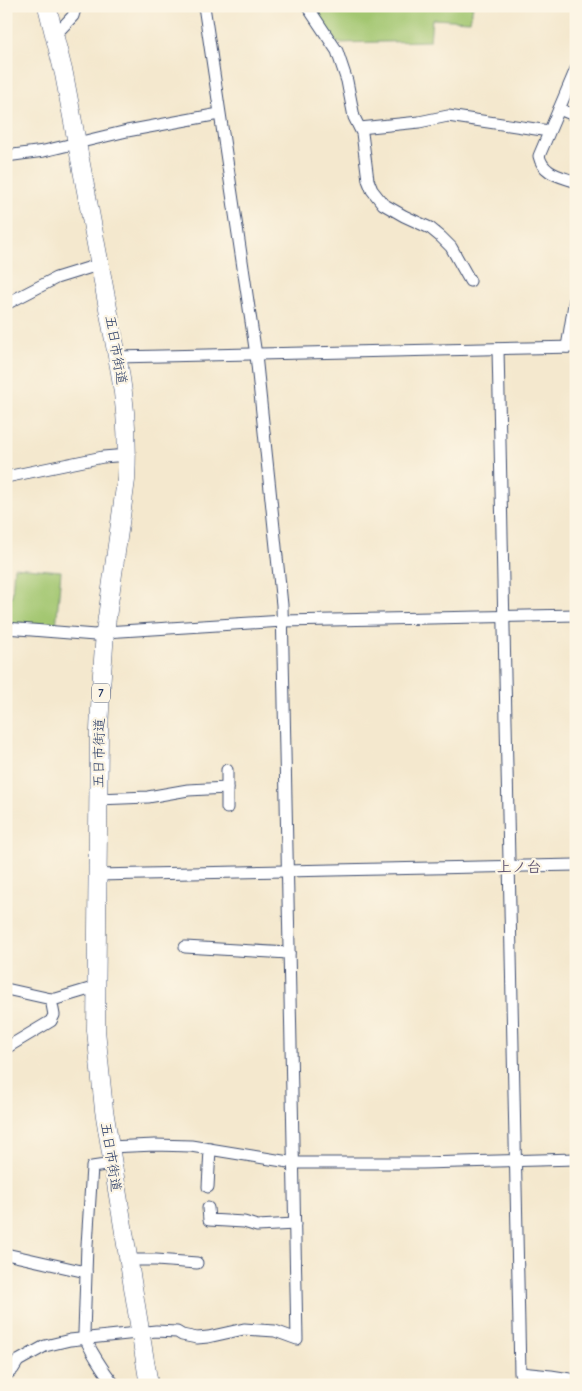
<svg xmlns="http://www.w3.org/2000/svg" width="582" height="1391" viewBox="0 0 582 1391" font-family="'Comic Neue','Klee One',sans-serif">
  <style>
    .green { fill: #a2c670; stroke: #5e7a67 }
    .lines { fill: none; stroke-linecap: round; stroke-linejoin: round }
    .minor-casing { stroke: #3c4b6f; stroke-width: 13 }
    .primary-casing { stroke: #3c4b6f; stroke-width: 19 }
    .minor { stroke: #fff; stroke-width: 11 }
    .primary { stroke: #fff; stroke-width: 18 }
    .labels { text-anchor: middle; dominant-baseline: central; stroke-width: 4.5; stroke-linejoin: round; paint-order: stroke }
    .shield { fill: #fcf5e5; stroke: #5e6a86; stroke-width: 1 }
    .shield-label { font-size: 12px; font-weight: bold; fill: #1b2f5e }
    .street-label { font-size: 14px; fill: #1b2f5e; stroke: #fcf5e5 }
    .neighbourhood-label { font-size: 15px; font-weight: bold; fill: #625874; stroke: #fcf5e5 }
  </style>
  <rect width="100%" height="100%" fill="#fcf5e5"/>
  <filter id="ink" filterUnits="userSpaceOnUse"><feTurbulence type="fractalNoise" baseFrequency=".02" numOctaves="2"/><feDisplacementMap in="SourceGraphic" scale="10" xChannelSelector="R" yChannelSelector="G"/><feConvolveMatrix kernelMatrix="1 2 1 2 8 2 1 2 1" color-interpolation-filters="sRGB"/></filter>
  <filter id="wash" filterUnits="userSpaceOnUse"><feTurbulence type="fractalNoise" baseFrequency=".0096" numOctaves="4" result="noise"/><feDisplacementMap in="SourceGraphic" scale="20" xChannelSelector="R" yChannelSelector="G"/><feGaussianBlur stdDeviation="1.12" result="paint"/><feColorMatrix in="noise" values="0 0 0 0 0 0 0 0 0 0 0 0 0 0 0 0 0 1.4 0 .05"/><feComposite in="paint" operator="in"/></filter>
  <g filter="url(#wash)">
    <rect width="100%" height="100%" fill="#f4e8ce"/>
    <g class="green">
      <path d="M337,6H473L470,21L432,19L430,41L336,43L312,10L336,8Z"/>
      <path d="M14,567L61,571L56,628L6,624V596H12Z"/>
    </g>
  </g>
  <g filter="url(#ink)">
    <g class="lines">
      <defs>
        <g id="minor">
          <path d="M307,6L337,51L347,81L354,117L362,133L368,180L372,190L383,204L404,216L430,228L441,237L451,247L470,281"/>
          <path d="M54,36L73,16L76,6"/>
          <path d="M576,69L539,156C543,174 560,176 576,182"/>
          <path d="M559,109L576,116"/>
          <path d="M360,128L419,122L448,116L549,131"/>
          <path d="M6,156L44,151L127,131L219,114"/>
          <path d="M6,304L56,278L101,264"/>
          <path d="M567,347L576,292"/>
          <path d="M498,349L520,1373L551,1376L576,1380"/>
          <path d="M117,357L576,347"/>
          <path d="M6,477L103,457L128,455"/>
          <path d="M6,628L95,635L105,632L283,621L576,615"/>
          <path d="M227,770V808"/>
          <path d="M98,799L148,797L188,790L227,788"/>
          <path d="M97,875L576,865"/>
          <path d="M185,947L289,953"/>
          <path d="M6,989L51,999"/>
          <path d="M6,1048L51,1021L54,1015L51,999H56L96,987"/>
          <path d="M109,1147L155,1145L191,1146L295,1163H423L576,1159"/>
          <path d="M112,1164L92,1167L87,1245L84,1333C86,1345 106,1375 115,1385"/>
          <path d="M208,1187L210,1149"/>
          <path d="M208,1208L209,1220L244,1222L257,1226L295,1224"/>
          <path d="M6,1254L86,1272"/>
          <path d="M128,1260H156L197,1263"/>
          <path d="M6,1375L13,1369L18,1361L45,1346L70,1340L156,1331L177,1332L182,1335L197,1338L208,1337L244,1329L275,1331L297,1339L282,605L256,355L204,6"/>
        </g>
        <path id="primary" d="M47,6L64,74L120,372C126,408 128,444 126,480L105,632L101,688L99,731L96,1030L104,1110L149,1385"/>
      </defs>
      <use href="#minor" class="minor-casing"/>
      <use href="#primary" class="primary-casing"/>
      <use href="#minor" class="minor"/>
      <use href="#primary" class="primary"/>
    </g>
  </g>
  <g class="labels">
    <rect class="shield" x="92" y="683.5" width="18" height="19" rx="4"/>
    <g class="shield-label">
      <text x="101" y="693">7</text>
    </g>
    <g class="street-label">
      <text transform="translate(116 350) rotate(80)">五日市街道</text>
      <text transform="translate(99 753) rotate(-89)">五日市街道</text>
      <text transform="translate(111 1157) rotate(81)">五日市街道</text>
    </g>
    <g class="neighbourhood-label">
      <text x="519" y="867">上ノ台</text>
    </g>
  </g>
  <rect width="582" height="1391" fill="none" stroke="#fcf5e5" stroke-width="25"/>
</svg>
